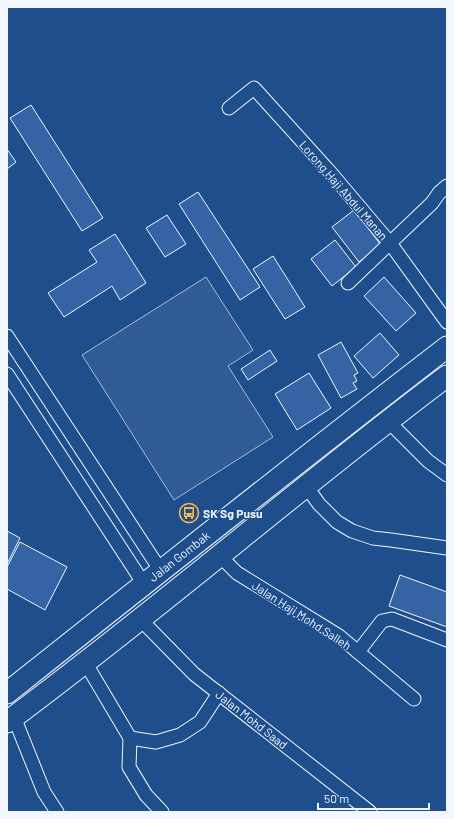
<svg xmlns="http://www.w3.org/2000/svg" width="454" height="819" viewBox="0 0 454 819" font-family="Barlow,sans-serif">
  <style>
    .built { fill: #305b95; stroke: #a8bbd7 }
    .building { fill: #3563a3; stroke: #f2f6ff }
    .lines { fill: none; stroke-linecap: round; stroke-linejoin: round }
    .street-casing { stroke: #f2f6ff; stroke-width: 15 }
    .primary-casing { stroke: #f2f6ff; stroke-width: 23 }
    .street { stroke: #1f4e8c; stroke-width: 13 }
    .primary { stroke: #1f4e8c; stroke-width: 21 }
    .labels { text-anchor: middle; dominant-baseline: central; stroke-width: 3; stroke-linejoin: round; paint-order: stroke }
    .street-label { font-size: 12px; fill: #f2f6ff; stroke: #1f4e8c }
    .poi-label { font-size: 12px; font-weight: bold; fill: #f2f6ff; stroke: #1f4e8c; text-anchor: start }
  </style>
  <rect width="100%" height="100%" fill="#1f4e8c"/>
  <path class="built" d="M206,277L253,350L228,366L273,437L174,500L82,355Z"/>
  <g class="building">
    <path d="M31,105L103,218L82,231L10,118Z"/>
    <path d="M7,149L16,162L7,169Z"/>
    <path d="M198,192L260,287L240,300L179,204Z"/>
    <path d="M354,210L381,245L359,262L332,227Z"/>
    <path d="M167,215L186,244L165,257L146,228Z"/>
    <path d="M115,234L146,283L120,300L112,286L64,317L48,293L97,262L89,250Z"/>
    <path d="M335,240L356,267L332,286L311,259Z"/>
    <path d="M273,256L305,307L285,319L253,269Z"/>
    <path d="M384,277L416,313L396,331L364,296Z"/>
    <path d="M380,333L399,355L373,378L354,356Z"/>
    <path d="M341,342L358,373L354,375L357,381L353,383L357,389L341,398L318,355Z"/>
    <path d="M270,350L277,361L248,380L241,369Z"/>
    <path d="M309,373L331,408L297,430L275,394Z"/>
    <path d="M7,531L20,538L7,564Z"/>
    <path d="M20,542L67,567L45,610L7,589V567Z"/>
    <path d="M400,575L447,592V627L389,606Z"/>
  </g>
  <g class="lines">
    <defs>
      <g id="street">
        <path d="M229,108L254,88L330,172L390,243L447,322"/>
        <path d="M348,283L432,203L439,193L447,186"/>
        <path d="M7,336L161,571"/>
        <path d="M7,374L144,584"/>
        <path d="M388,421L428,461L447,475"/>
        <path d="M306,486L319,504L337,522L352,531L373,538L391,540L447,548"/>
        <path d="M219,555L237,573L339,636L358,652L382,621L392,619L447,640"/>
        <path d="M140,619L194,674L370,812"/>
        <path d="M358,652L414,699"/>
        <path d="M85,662L130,738L129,767L146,795L162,812"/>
        <path d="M14,717L44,792L57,812"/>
        <path d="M130,738L156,742L180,735L200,722L219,693"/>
      </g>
      <g id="primary">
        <path d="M7,693C153,577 299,461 447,347"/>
        <path d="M7,722C157,611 298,488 447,376"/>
      </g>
    </defs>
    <use href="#street" class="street-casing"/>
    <use href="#primary" class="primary-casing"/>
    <use href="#street" class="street"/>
    <use href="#primary" class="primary"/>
  </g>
  <defs>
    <symbol id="bus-ring" viewBox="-11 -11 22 22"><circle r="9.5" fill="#1f4e8c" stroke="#ffb74d" stroke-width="1.5"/><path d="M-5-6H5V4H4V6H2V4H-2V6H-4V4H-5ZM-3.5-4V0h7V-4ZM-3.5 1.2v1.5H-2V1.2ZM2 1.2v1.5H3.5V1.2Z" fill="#ffb74d"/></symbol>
  </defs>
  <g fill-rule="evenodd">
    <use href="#bus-ring" x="178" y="502" width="22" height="22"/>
  </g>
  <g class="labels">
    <g class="street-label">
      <text transform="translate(344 190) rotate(49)">Lorong Haji Abdul Manan</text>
      <text transform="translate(179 556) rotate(-38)">Jalan Gombak</text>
      <text transform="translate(302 615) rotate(33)">Jalan Haji Mohd Salleh</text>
      <text transform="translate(252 719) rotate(38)">Jalan Mohd Saad</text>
    </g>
    <g class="poi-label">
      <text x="203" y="513">SK Sg Pusu</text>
    </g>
  </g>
  <rect width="454" height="819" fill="none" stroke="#f2f6ff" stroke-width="16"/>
  <path d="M318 803v6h111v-6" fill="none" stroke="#f2f6ff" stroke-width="2"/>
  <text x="324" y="803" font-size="12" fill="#f2f6ff" stroke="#1f4e8c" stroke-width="3" paint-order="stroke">50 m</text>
</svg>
